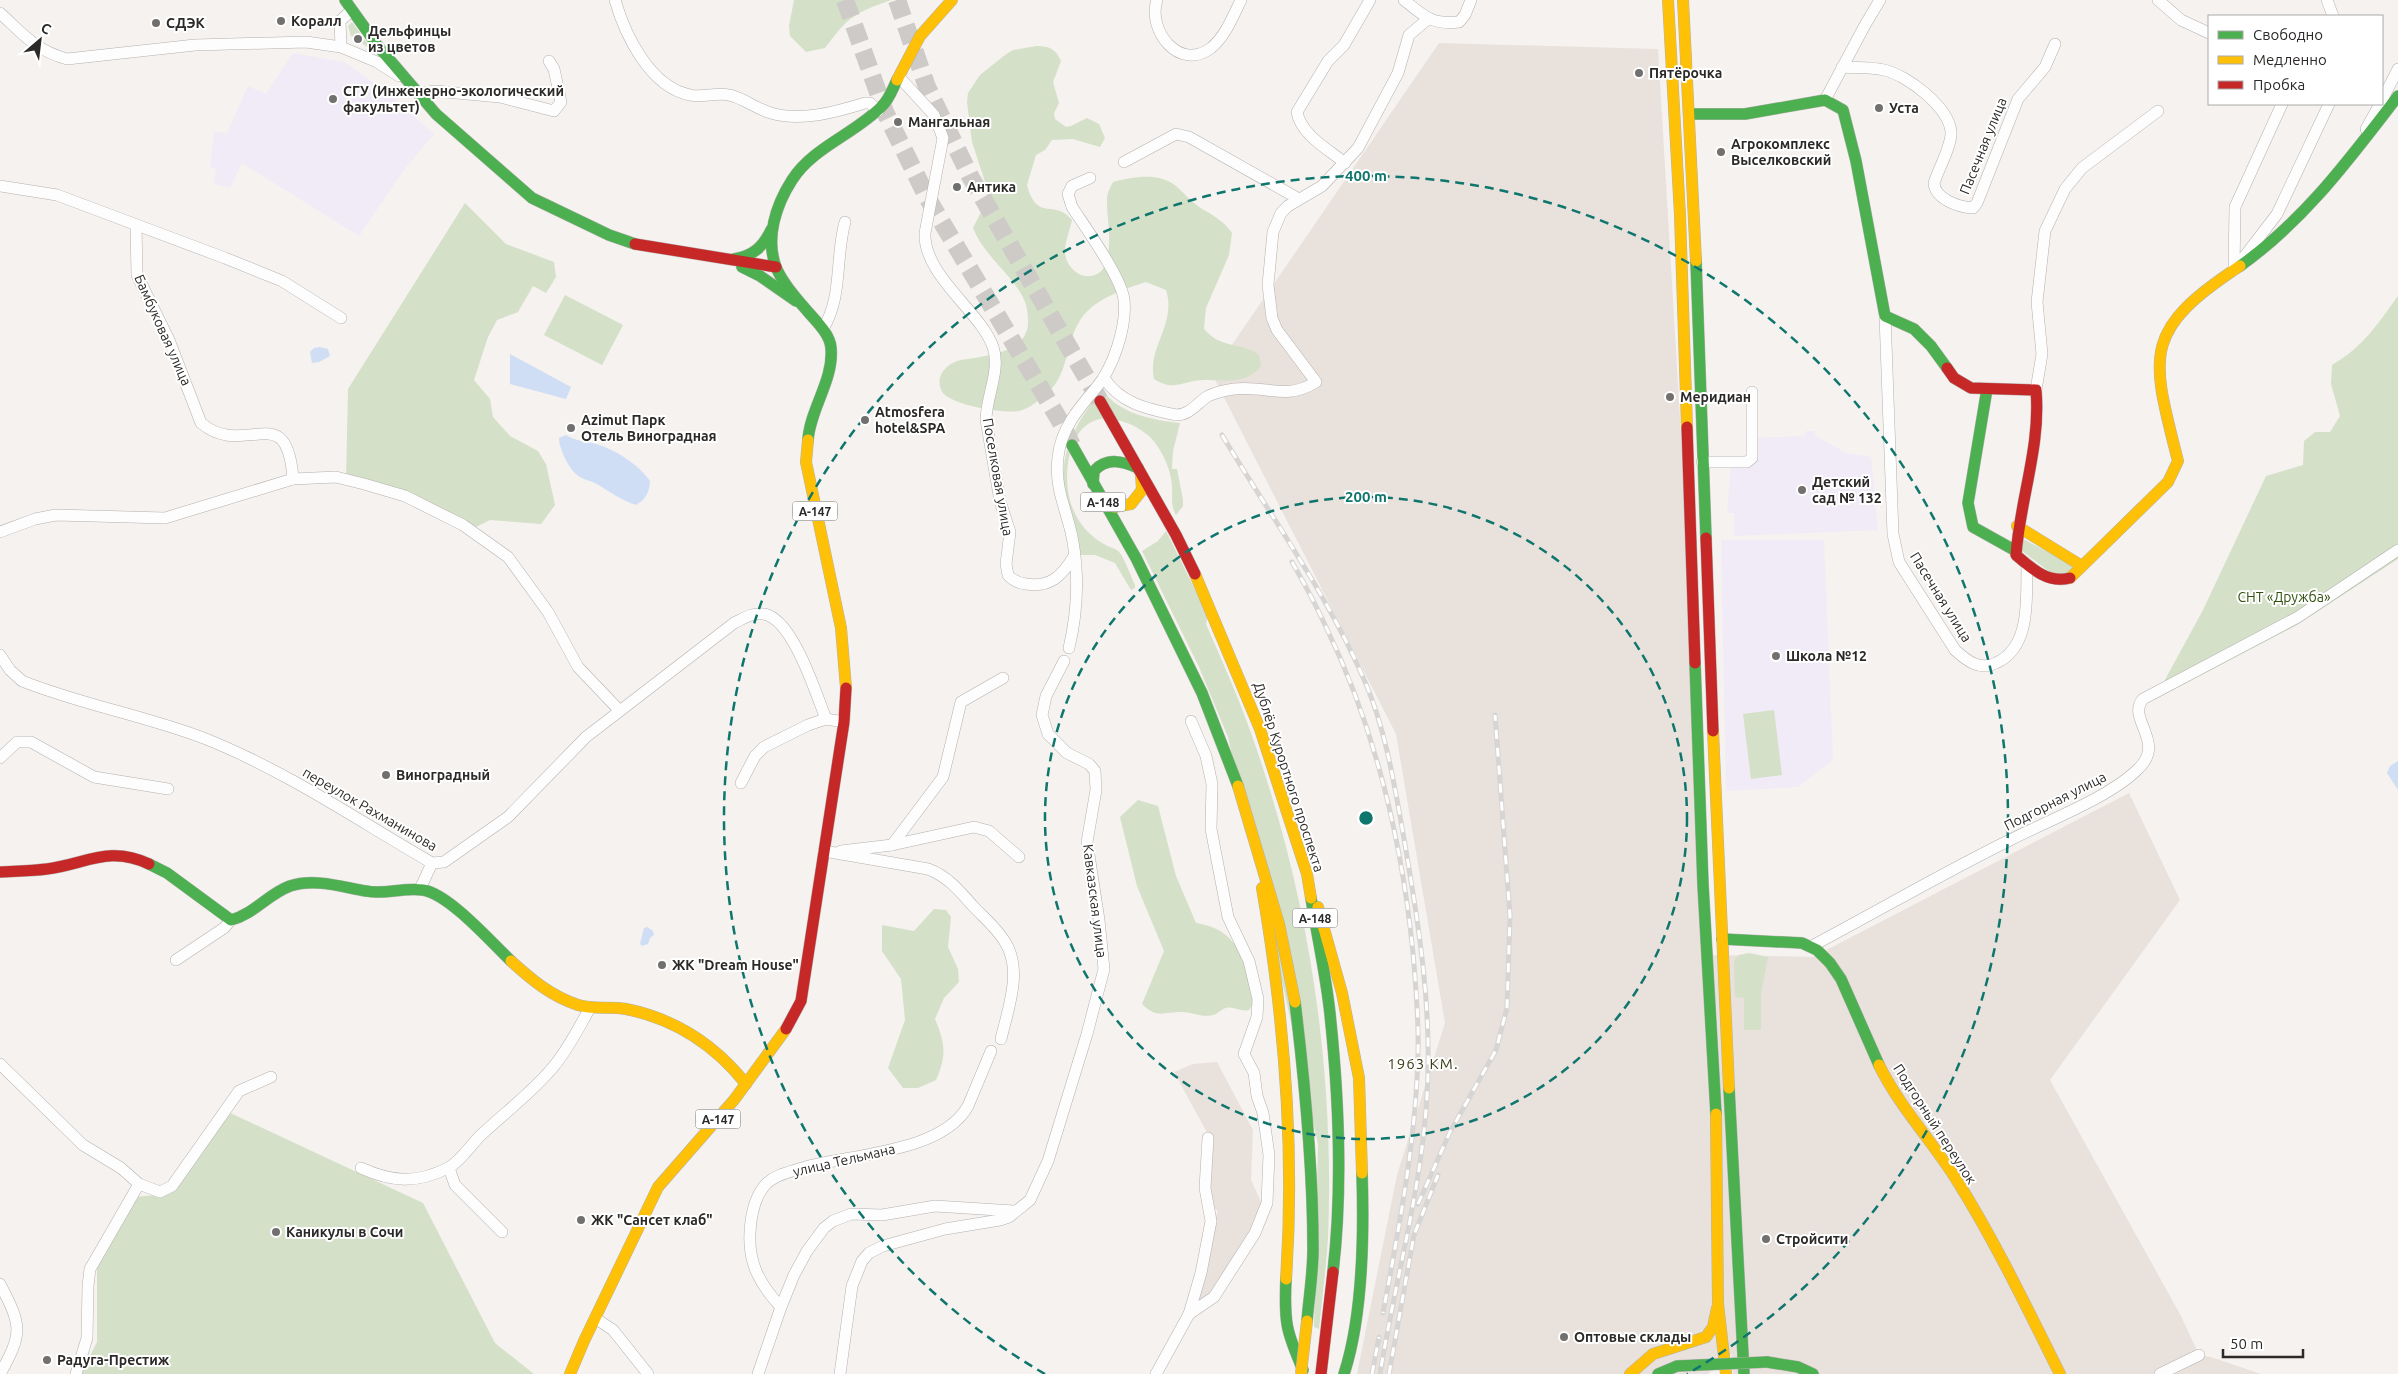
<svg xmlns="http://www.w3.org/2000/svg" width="2398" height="1374" viewBox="0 0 2398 1374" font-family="Ubuntu,sans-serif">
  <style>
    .built { fill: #e9e1dc }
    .education { fill: #f0ebf6 }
    .green { fill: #d5e0c8 }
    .water { fill: #cfdef5 }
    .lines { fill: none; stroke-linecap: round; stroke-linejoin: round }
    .primary-tunnel { stroke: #cdcac7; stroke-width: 18; stroke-dasharray: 18 9; stroke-linecap: butt }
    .street-casing { stroke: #b3b1af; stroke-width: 12 }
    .fast-casing { stroke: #b3b1af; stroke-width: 12 }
    .slow-casing { stroke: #b3b1af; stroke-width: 12 }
    .jam-casing { stroke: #b3b1af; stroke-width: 12 }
    .street { stroke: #fefdfd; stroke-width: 11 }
    .fast { stroke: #4caf50; stroke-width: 11 }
    .slow { stroke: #ffc107; stroke-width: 11 }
    .jam { stroke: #c62828; stroke-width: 11 }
    .rail-casing { stroke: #d6d5d4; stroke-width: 5 }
    .rail { stroke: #fff; stroke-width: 3; stroke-dasharray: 9; stroke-linecap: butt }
    .fast-bridge-casing { stroke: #b3b1af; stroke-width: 12; stroke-linecap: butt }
    .slow-bridge-casing { stroke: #b3b1af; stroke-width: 12; stroke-linecap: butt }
    .fast-bridge { stroke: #4caf50; stroke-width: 11 }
    .slow-bridge { stroke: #ffc107; stroke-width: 11 }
    .ring { fill: none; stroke: #0f766e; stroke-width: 2.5; stroke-dasharray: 9 6 }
    .poi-dot { fill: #72706e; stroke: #fff; stroke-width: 2 }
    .labels { text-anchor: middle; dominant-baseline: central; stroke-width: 4; stroke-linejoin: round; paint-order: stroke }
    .shield { fill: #fff; stroke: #6b6a68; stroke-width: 1 }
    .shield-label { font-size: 12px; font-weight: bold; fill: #2c2a28 }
    .poi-label { font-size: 14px; font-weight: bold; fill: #2c2a28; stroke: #fff; text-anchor: start }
    .street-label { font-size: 14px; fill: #2c2a28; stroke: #fff }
    .park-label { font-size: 14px; fill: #314f0e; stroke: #fff }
    .neighbourhood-label { font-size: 15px; letter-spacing: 1px; fill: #3b3d14; stroke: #fff }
    .centre { fill: #0f766e; stroke: #fff; stroke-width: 2.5 }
    .ring-label { font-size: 15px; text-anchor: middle; font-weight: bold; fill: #0f766e; stroke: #fff; stroke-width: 4; stroke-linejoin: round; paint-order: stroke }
  </style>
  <rect width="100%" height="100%" fill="#f5f2ef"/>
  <g class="built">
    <path d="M1439,43L1658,49L1712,955L1813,957L2129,793L2180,900L2050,1080L2181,1316L2199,1355L2211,1357L2261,1374H1733L1731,1353L1708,1374H1357L1397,1175L1445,1023L1396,734L1212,374Z"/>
    <path d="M1217,1062L1253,1130L1251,1180L1263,1206L1257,1231L1210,1306L1196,1297L1205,1245L1218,1211L1209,1204L1210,1138L1174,1072L1193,1064Z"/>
  </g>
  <g class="education">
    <path d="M293,53L345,62L391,96L434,134L403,171L359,236L242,163L230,188L214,184L216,169L210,168L214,132L227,133L248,86L266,94Z"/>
    <path d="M1806,431H1814L1816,436L1846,453L1871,457L1878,530L1734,536V513H1727L1731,467L1753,464L1757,438L1804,436Z"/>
    <path d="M1721,540H1824L1833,760L1798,787L1726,791Z"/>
  </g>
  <g class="green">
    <path d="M794,0H891C853,14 850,15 825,48L806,52L790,36L789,26Z"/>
    <path d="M352,22L373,51L351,36L348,26Z"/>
    <path d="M1037,46C1049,46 1056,49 1061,61L1053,82L1059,103L1054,113L1055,119L1066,127L1071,126L1087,118L1099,124L1105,138L1100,147L1073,139L1052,140L1045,150L1036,155L1027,185C1037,223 1054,198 1072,220C1070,229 1066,240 1065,249C1064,264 1077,278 1091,276C1119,272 1106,218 1107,200C1107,193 1110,188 1113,182C1133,177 1158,172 1176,186C1184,193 1191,201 1199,207C1212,215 1223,220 1232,233L1229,255L1206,308L1204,329C1222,350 1241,341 1259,355L1261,366C1247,385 1224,380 1203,380C1181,381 1175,392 1154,379C1147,347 1177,324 1166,290L1146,282C1126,288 1096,299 1083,316C1063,343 1072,375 1042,398C1035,403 1028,409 1019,411C1005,414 952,405 943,393C933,378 946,363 961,360C985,356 1030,353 1028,320C1028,308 1025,299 1018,289C1004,268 983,253 973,228L986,202L988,191L972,142L967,102L968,93L980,75L1005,55L1013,50Z"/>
    <path d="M465,203L506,244L554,262L556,277L546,293L533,286L518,312L497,320L488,337L474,380L490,399L493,417L510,436L538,451L546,464L555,505L541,524L490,520L474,528L346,479L348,389Z"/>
    <path d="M565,295L623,325L602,365L544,335Z"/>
    <path d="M2398,296V559L2297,625L2154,700L2203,610L2266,476L2303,465L2304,441L2315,432H2330L2340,416L2331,384L2332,365C2363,347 2377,325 2398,296Z"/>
    <path d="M1102,389C1118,414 1153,420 1180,423L1173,451L1172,469H1177L1183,500V506L1176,515C1170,505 1173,496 1172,486C1171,469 1162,450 1151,438C1143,430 1132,424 1121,421C1071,405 1060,470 1071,504C1077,522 1089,536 1104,544C1108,547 1115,548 1118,551C1124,556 1131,577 1135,585V588L1131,590L1115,563L1095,555H1077C1079,535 1073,521 1068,502C1054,457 1076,423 1102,389Z"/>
    <path d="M1166,531L1208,616L1206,624C1222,661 1239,698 1252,736C1309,896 1335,1069 1328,1238C1326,1269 1322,1299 1319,1329L1314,1327L1318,1144L1228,737L1199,667L1142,551L1158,541Z"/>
    <path d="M2023,539L2073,565L2070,573H2051L2022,551Z"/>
    <path d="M1774,710L1782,775L1751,779L1743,714Z"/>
    <path d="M1138,800L1158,806L1176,876L1196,923C1242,930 1246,965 1253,1004L1249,1010C1240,1012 1234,1006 1226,1008C1221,1009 1218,1014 1213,1015C1202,1018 1192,1012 1182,1012C1163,1012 1157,1019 1142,1004L1164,951L1137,886L1120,817Z"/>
    <path d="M934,909L946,910L951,917L948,947L958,969L959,982L944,998L935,1019C945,1043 947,1055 936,1080L918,1088H903L888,1068L905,1020L901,979L882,951V925L914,931Z"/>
    <path d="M1749,953L1768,957L1761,993V1030H1744V998L1735,997L1734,961L1739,955Z"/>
    <path d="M226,1111L423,1203L495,1343L534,1374H81L97,1342V1262L135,1197L168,1194Z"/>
  </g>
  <g class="water">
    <path d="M320,347L328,349L330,356L319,362L312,363L310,352L314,348Z"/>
    <path d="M510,354L571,387L566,399L510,384Z"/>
    <path d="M566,435C575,441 585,441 596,444C616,450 638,464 650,481C649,493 646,499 636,505C621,500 610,492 597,484C590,480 582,480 576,474C568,467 559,448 559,438Z"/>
    <path d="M2398,761V790L2387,773L2390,766Z"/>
    <path d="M647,927L653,931L654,935L650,938L648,944L642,946L640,944L644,928Z"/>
  </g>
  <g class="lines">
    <g class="primary-tunnel">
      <path d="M845,0L885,112L928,199L1060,421L1072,445"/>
      <path d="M897,0L927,87L970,176L1100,401"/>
    </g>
    <defs>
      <g id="street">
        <path d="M615,0C625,35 650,87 690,95C703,98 716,92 729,95C744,98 756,109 771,113C801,122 836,112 865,103H870L878,111"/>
        <path d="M1157,0C1147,30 1179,72 1211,48C1225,37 1233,16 1241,0"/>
        <path d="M1404,0C1424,16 1431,25 1459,22L1465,15L1471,0"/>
        <path d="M2158,0L2181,20L2209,33"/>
        <path d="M2327,0L2333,16"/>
        <path d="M0,13C24,35 35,50 67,59L195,45L306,42L341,47L377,62L399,76"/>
        <path d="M341,47L340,21L352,10"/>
        <path d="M1842,67C1855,68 1870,67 1884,70C1907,75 1949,107 1951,132C1952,145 1938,170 1934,183C1935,199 1958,207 1973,208L1977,203L2018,99L2045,67L2055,44"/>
        <path d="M900,78L934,115L943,138L925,233C923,275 981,312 993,347C1001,370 986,397 986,420L1000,501L1010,532L1006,564L1008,575C1013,581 1018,583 1026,584C1050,588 1062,576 1074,556"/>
        <path d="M418,94L435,91L500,97L554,111L561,102L554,69L549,61"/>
        <path d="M1825,100L1865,25L1880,0"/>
        <path d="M2382,100L2398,69"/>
        <path d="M2366,129L2380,104"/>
        <path d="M1124,162L1176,134L1189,137L1299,199"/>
        <path d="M1345,163C1328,149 1301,135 1297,112L1328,61L1344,45L1370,0"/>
        <path d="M0,186L57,195L225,258L282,281L341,318"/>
        <path d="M136,225L137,275L169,340L201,423C245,460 287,396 293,479"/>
        <path d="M2241,261L2277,214L2329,104"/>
        <path d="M2234,270L2235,207L2282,104"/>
        <path d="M1885,316L1893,534L1899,562L1955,650C1967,661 1980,671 1996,663C2032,647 2026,596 2027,564"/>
        <path d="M823,329C843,296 835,258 845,222"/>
        <path d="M1104,378C1121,404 1148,409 1176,415C1190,415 1197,403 1208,396C1215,393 1226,390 1234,389C1267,385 1285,401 1316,382L1277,330L1272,318L1268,285L1273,232L1281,213L1288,206L1322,186L1358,148L1398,73L1409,35L1428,19"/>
        <path d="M2036,390L2042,354L2037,302L2045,231L2065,189L2082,168L2158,111"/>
        <path d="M1702,462H1747L1752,458V392"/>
        <path d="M0,532L35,519L56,515L165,518L293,479L336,477L364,484L405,496L463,525L508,557L548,612L578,667L619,710"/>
        <path d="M1069,648C1077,614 1079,577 1073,542C1068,511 1054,491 1058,457C1061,429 1078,409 1096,388C1113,368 1127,327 1124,300C1122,278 1085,227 1072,207L1068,194L1072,186L1090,178"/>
        <path d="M0,655L10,670L22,681C82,705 147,716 206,739C286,771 359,821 432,863L444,862L508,817L586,737L734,623C743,619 753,612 764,614C793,619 816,694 826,719"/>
        <path d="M0,758L17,742H31L94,777L168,789"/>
        <path d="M741,783L755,756L764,747L808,725L826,719L844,722"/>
        <path d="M892,845L943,777L961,702L1003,678"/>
        <path d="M824,851L928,869C947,876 959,890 972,905C983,917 997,928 1005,942C1023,970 1008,1009 1001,1039"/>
        <path d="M841,851L892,845L974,827L989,831L1019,857"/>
        <path d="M420,889L432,863"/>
        <path d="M1812,946C1878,911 1943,873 2010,840C2047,821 2111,797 2139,768C2166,742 2126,718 2143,699L2298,617L2398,550"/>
        <path d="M176,960L224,928L231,920"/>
        <path d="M0,1064L83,1145L121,1168L139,1184L160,1192L172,1186L239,1091L271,1077"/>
        <path d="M361,1168C392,1182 416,1184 448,1168C460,1162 470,1146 480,1136C504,1113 533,1092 554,1066C569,1048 579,1027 590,1008"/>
        <path d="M449,1168L455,1185L502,1232"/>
        <path d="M0,1284C22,1326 23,1333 0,1374"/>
        <path d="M781,1307C760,1285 748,1263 750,1232C751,1215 754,1196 767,1183C777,1174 790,1172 802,1168C850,1154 942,1153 968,1106L991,1051"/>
        <path d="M1189,1314L1214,1297L1255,1233L1267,1203L1269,1155L1263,1113L1257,1096L1254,1073L1244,1054L1257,1017L1258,999L1249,961L1228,917L1211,829L1212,784L1206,756L1191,721"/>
        <path d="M595,1318L613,1330L648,1374"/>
        <path d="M76,1374L87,1338L88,1286L90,1269L139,1184"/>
        <path d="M758,1374L781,1307L794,1275L807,1251L824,1228L833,1221L851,1214L882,1215L935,1206L1014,1211"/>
        <path d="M840,1374L852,1286L862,1261L869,1253L883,1246L945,1229L1000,1220L1009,1217L1030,1200L1048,1161L1087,1034L1104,969L1099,920L1087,842L1096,790L1095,771L1089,764L1067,753L1048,734L1042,715L1046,696L1064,661"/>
        <path d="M1156,1374L1189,1314L1201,1273L1211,1221L1205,1188L1208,1138"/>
        <path d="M2160,1374L2199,1355"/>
      </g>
      <g id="fast">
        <path d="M345,0L377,45L436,114L532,198L609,235L635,244"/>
        <path d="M1689,114H1745L1825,100L1843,110L1856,161L1885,316L1914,329L1931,346L1947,368"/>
        <path d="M734,259C753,256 763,247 771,230"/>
        <path d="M1696,261L1706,538"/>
        <path d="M2240,266C2305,220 2350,158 2398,96"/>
        <path d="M742,267L760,276L796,301"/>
        <path d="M1987,389L1968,503L1973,527L2016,551"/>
        <path d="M808,440C810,409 834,380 831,348C830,335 818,323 809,313C798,300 782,283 776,267C765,238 776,205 792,180C813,147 855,134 882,106C889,100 893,88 897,80"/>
        <path d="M1072,445L1136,558L1202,693L1238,786"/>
        <path d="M1093,484L1094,471C1107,457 1122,461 1138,468"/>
        <path d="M1695,663L1703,885L1716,1114"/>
        <path d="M149,864L167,873L231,920C254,914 268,894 290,886C315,878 342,887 366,891C385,895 404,887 423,890C449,894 491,942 511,961"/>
        <path d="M1311,898C1317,936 1326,975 1330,1014C1339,1099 1343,1186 1333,1272"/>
        <path d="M1722,939L1802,943L1817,950L1830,963L1841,979L1879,1065"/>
        <path d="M1295,1002C1305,1084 1313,1166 1313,1249C1313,1273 1309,1297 1307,1321"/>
        <path d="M1729,1088L1744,1374"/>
        <path d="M1286,1279C1284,1322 1286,1331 1303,1370"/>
        <path d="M1767,1362L1798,1367L1813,1374"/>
        <path d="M1344,1374C1363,1316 1364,1234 1362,1173"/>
        <path d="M1658,1374L1677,1366"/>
      </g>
      <g id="slow">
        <path d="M1668,0L1680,215L1687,427"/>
        <path d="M1683,0L1696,261"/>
        <path d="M897,80L920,36L952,0"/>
        <path d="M808,440L806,462L841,628L846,688"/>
        <path d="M1101,498L1114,507L1131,504L1142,490L1141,474"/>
        <path d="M2017,526L2082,566"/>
        <path d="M1195,574L1260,729L1307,874L1311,898"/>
        <path d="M2070,578L2168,482L2178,461C2151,355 2141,331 2240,266"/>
        <path d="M1713,731L1729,1088"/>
        <path d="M1238,786L1279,924L1295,1002"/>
        <path d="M1262,888C1284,1016 1295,1149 1286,1279"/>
        <path d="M1318,907L1342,993L1359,1078L1362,1173"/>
        <path d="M511,961C532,980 551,996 578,1005C594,1010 610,1006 626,1009C676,1019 715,1045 746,1084"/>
        <path d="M1879,1065C1899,1106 1932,1141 1956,1179C1995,1241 2027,1308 2060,1374"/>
        <path d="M1716,1114L1718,1304L1726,1374"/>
        <path d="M570,1374L584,1341L658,1187L734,1100L786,1029"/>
        <path d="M1630,1374L1653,1354L1706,1337L1713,1327L1717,1308"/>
      </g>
      <g id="jam">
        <path d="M635,244L776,267"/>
        <path d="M1947,368L1954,378L1971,388L2036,390C2041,446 2020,499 2016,555C2031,568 2048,584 2070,578"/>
        <path d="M1100,401L1176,535L1195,574"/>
        <path d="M1687,427L1695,663"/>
        <path d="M1706,538L1713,731"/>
        <path d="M0,872C15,871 31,871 47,869C86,864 109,845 149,864"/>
        <path d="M786,1029L801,1001L844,722L846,688"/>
        <path d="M1321,1374L1333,1272"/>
      </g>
    </defs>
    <use href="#street" class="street-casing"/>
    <use href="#fast" class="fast-casing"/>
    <use href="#slow" class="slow-casing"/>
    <use href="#jam" class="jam-casing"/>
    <use href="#street" class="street"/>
    <use href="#fast" class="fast"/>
    <use href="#slow" class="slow"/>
    <use href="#jam" class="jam"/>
    <defs>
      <g id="rail">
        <path d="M1222,435C1271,517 1329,596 1366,684C1386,732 1394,783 1403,833C1419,925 1434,1017 1426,1110C1419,1199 1394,1286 1380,1374"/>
        <path d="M1292,562C1304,583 1316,605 1326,627C1375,728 1402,842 1413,953C1416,987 1419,1021 1418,1054C1416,1141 1399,1227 1383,1313"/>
        <path d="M1418,1204L1450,1132L1496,1050L1507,1008L1510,916L1495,715"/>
        <path d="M1372,1374L1379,1337"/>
        <path d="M1389,1374L1414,1235L1438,1175"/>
      </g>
    </defs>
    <use href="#rail" class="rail-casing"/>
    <use href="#rail" class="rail"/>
    <defs>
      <path id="fast-bridge" d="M1677,1366L1767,1362"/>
      <path id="slow-bridge" d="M1301,1374L1307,1321"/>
    </defs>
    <use href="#fast-bridge" class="fast-bridge-casing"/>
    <use href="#slow-bridge" class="slow-bridge-casing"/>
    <use href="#fast-bridge" class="fast-bridge"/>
    <use href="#slow-bridge" class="slow-bridge"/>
  </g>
  <g class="ring">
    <circle cx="1366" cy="818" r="321"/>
    <path d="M1045 1374A642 642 0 1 1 1687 1374"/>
  </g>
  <g class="poi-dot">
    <circle cx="281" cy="21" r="5"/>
    <circle cx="156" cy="23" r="5"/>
    <circle cx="358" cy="39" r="5"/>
    <circle cx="1639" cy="73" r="5"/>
    <circle cx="333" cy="99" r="5"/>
    <circle cx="1879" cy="108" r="5"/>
    <circle cx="898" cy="122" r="5"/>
    <circle cx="1721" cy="152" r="5"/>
    <circle cx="957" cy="187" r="5"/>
    <circle cx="1670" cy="397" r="5"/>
    <circle cx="865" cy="420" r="5"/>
    <circle cx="571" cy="428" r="5"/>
    <circle cx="1802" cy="490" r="5"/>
    <circle cx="1776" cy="656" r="5"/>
    <circle cx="386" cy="775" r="5"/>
    <circle cx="662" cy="965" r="5"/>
    <circle cx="581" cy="1220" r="5"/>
    <circle cx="276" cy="1232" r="5"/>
    <circle cx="1766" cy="1239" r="5"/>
    <circle cx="1564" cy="1337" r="5"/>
    <circle cx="47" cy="1360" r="5"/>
  </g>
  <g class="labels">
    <g class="shield">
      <rect x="1080.5" y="492.5" width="45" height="19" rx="4"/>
      <rect x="792.5" y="501.5" width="45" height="19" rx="4"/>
      <rect x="1292.5" y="908.5" width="45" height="19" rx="4"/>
      <rect x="695.5" y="1109.5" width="45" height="19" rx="4"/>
    </g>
    <g class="shield-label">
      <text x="1103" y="502">А-148</text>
      <text x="815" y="511">А-147</text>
      <text x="1315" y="918">А-148</text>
      <text x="718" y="1119">А-147</text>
    </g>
    <g class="poi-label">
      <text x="291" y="21">Коралл</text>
      <text x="166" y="23">СДЭК</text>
      <text x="368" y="31">Дельфинцы<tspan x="368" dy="16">из цветов</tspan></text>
      <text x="1649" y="73">Пятёрочка</text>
      <text x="343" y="91">СГУ (Инженерно-экологический<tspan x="343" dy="16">факультет)</tspan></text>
      <text x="1889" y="108">Уста</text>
      <text x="908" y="122">Мангальная</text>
      <text x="1731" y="144">Агрокомплекс<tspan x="1731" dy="16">Выселковский</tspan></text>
      <text x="967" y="187">Антика</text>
      <text x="1680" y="397">Меридиан</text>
      <text x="875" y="412">Atmosfera<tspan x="875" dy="16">hotel&amp;SPA</tspan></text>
      <text x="581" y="420">Azimut Парк<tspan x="581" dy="16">Отель Виноградная</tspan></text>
      <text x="1812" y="482">Детский<tspan x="1812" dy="16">сад № 132</tspan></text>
      <text x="1786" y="656">Школа №12</text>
      <text x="396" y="775">Виноградный</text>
      <text x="672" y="965">ЖК "Dream House"</text>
      <text x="591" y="1220">ЖК "Сансет клаб"</text>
      <text x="286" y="1232">Каникулы в Сочи</text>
      <text x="1776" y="1239">Стройсити</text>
      <text x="1574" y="1337">Оптовые склады</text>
      <text x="57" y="1360">Радуга-Престиж</text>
    </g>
    <g class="street-label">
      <text transform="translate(1983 146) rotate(-68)">Пасечная улица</text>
      <text transform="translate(163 330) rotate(66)">Бамбуковая улица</text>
      <text transform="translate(998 477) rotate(80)">Поселковая улица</text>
      <text transform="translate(1941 597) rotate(58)">Пасечная улица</text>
      <text transform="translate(1289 777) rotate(72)">Дублёр Курортного проспекта</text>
      <text transform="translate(2055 801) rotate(-27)">Подгорная улица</text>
      <text transform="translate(370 809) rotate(30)">переулок Рахманинова</text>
      <text transform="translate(1095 901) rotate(83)">Кавказская улица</text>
      <text transform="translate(1935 1124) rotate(57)">Подгорный переулок</text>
      <text transform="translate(844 1160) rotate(-13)">улица Тельмана</text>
    </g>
    <g class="park-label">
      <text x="2284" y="597">СНТ «Дружба»</text>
    </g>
    <g class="neighbourhood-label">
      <text x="1423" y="1063">1963 КМ.</text>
    </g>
  </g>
  <circle cx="1366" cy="818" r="8" class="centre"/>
  <g class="ring-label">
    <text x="1366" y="181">400 m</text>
    <text x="1366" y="502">200 m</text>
  </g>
  <rect x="2208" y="15" width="175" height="90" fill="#ffffff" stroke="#abaaa9"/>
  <rect x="2218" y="31" width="25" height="8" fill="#4caf50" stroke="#abaaa9"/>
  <text x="2253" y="40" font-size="15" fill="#2c2a28">Свободно</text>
  <rect x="2218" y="56" width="25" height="8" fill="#ffc107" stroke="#abaaa9"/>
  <text x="2253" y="65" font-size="15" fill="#2c2a28">Медленно</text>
  <rect x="2218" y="81" width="25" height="8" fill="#c62828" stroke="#abaaa9"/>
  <text x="2253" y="90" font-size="15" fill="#2c2a28">Пробка</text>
  <g transform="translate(40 40) rotate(28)" stroke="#ffffff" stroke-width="4" paint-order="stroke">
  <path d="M0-4L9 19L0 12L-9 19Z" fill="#2c2a28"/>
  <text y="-8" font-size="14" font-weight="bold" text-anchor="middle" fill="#2c2a28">С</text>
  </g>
  <path d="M2223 1349v8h80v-8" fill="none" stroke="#2c2a28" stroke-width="2.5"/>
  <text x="2230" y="1349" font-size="15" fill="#2c2a28" stroke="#ffffff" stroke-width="4" paint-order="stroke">50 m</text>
</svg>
